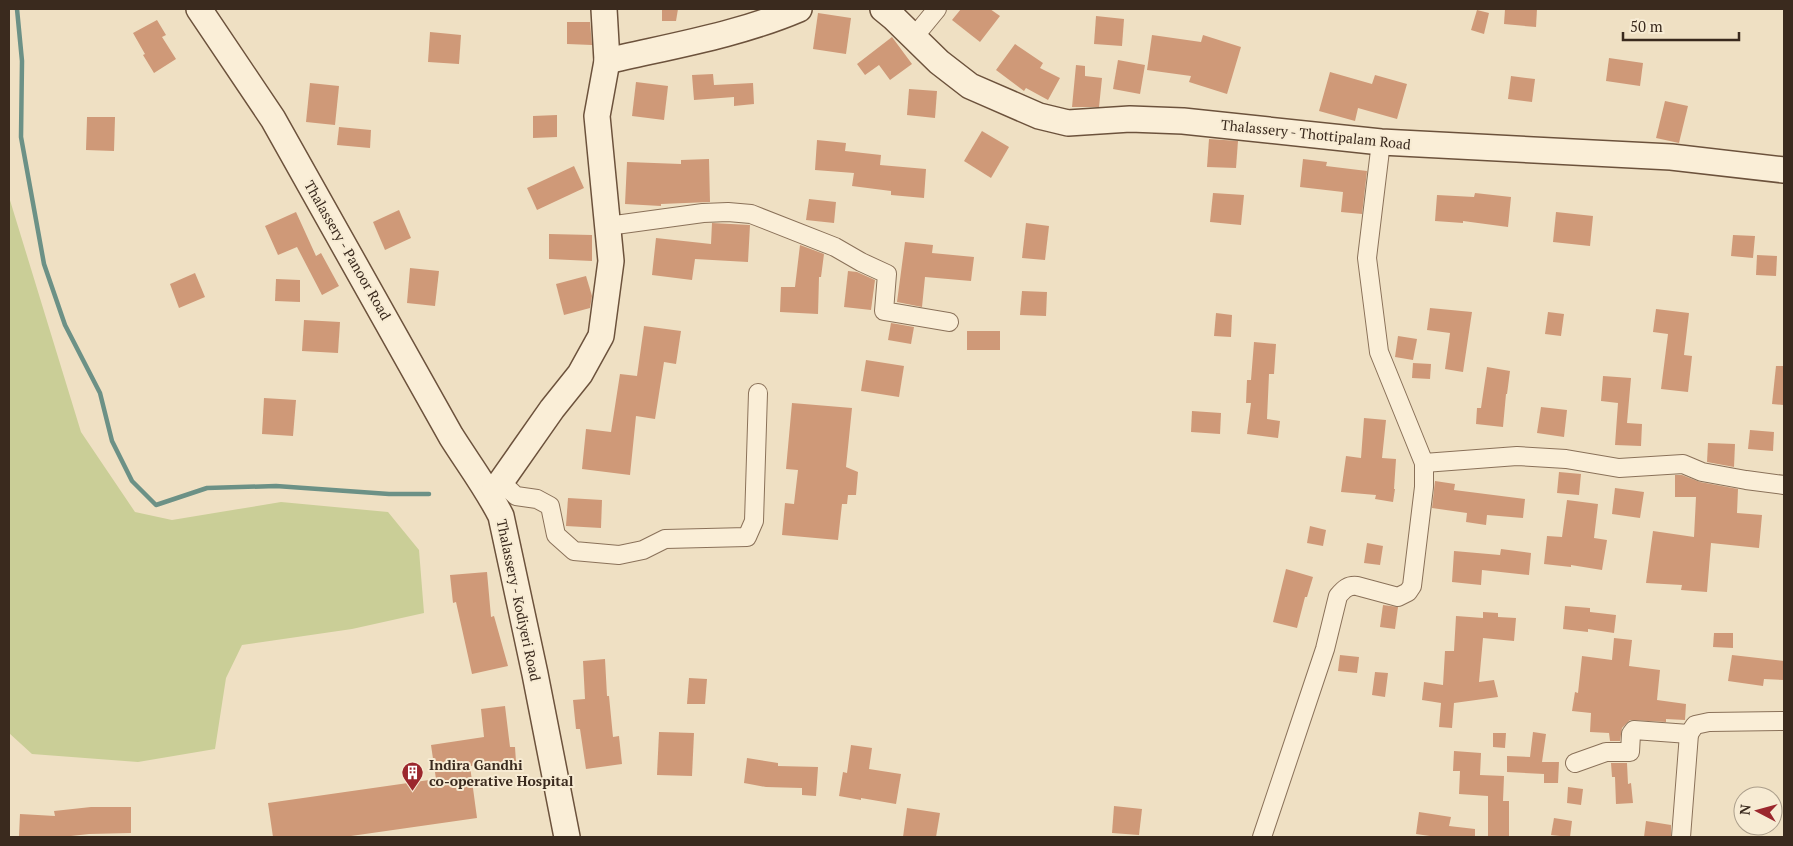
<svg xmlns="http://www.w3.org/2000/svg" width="1793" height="846" viewBox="0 0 1793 846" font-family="'PT Serif',serif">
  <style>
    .green { fill: #cace97 }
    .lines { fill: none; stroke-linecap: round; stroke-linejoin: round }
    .stream { stroke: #6c9186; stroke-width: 4.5 }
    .building { fill: #cf9978 }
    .minor-casing { stroke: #8a7159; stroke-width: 20 }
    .secondary-casing { stroke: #6c523c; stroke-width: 28 }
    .minor { stroke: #faeed7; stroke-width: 18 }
    .secondary { stroke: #faeed7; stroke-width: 25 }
    .labels { text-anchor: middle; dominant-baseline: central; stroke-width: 4; stroke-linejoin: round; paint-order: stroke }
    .street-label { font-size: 14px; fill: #3a2a1e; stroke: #f7ebd3 }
    .poi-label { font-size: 14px; font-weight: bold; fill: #3a2a1e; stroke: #f7ebd3; text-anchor: start }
  </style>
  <rect width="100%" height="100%" fill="#efe0c3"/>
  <path class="green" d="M9,197L81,432L135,512L172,520L281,502L388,512L419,550L424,613L352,629L242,645L226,678L215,749L138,762L32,754L9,733Z"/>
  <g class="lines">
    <path class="stream" d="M17,9L22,61L21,137L44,264L65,325L100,393L112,441L132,481L156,505L207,488L276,486L389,494H429"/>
  </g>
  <g class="building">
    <path d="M662,9H678L676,21H662Z"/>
    <path d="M961,9H990L1000,16L980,42L952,20Z"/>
    <path d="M1505,9H1537L1536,27L1504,24Z"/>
    <path d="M1477,10L1489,13L1484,34L1471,30Z"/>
    <path d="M818,13L851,18L846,54L813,49Z"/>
    <path d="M1096,16L1124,19L1122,46L1094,44Z"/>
    <path d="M157,20L166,35L162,37L176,59L154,73L143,55L145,54L133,33Z"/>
    <path d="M567,22H590L592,45L567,44Z"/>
    <path d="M430,32L461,35L459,64L428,62Z"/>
    <path d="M1152,35L1201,42L1203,35L1241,47L1227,94L1189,82L1191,76L1147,70Z"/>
    <path d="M892,37L912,64L890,80L879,65L865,75L857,64Z"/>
    <path d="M1015,44L1043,63L1040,68L1060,78L1048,100L1026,88L1024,91L996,70Z"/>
    <path d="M1609,58L1643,63L1640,86L1606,81Z"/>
    <path d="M1118,60L1145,65L1140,94L1113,89Z"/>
    <path d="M1076,65L1085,66V76L1102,78L1099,107H1072Z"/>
    <path d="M1330,72L1372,84L1375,75L1407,84L1397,119L1358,108L1355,121L1319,111Z"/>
    <path d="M713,74L714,85L753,83L754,104L734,106V97L694,100L692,75Z"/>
    <path d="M1511,76L1535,79L1532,102L1508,99Z"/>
    <path d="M636,82L668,86L664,120L632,116Z"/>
    <path d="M310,83L339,86L335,125L306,122Z"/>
    <path d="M909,89L937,91L935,118L907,115Z"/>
    <path d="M1665,101L1688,106L1679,143L1656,138Z"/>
    <path d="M557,115V137L533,138V116Z"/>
    <path d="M87,117H115L114,151L86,150Z"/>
    <path d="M339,127L371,130L370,148L337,145Z"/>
    <path d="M982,131L1009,147L991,178L964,161Z"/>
    <path d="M1209,139L1238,141L1236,168L1207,167Z"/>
    <path d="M817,140L846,143L845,151L881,155L880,165L926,169L924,198L891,195V191L852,186L854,173L815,170Z"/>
    <path d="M709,159L710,202L661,204V206L625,204L627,162L681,164V160Z"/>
    <path d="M1303,159L1327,162L1326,166L1367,171L1362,214L1341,212L1343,192L1300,187Z"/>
    <path d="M574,166L584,188L537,210L527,188Z"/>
    <path d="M1213,193L1244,195L1241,225L1210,222Z"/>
    <path d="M1475,193L1511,197L1508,227L1463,221V223L1435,221L1437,195L1474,197Z"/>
    <path d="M809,199L836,202L834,223L806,220Z"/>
    <path d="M399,210L411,238L385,250L373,222Z"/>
    <path d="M296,212L316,256L321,253L339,286L322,295L297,247L278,255L265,226Z"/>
    <path d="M1556,212L1593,216L1590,246L1553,242Z"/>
    <path d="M712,223L750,225L748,262L695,259L692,280L652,275L656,238L711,244Z"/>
    <path d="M1026,223L1049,226L1045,260L1022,258Z"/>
    <path d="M549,234L592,235V261L549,259Z"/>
    <path d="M1733,235L1755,236L1753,258L1731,256Z"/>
    <path d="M905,242L933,245L932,253L974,257L971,281L925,277L922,307L897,302Z"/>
    <path d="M800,245L824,254L821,277H819L818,314L780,312L781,287H795Z"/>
    <path d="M1757,255L1777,256L1776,276L1756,275Z"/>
    <path d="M410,268L439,271L435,306L407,303Z"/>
    <path d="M848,271L857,272L875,280L871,310L844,307Z"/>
    <path d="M195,273L205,297L179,308L170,284Z"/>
    <path d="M586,276L592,296L590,308L564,315L556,284Z"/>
    <path d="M276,279L300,280V302L275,301Z"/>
    <path d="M1022,291L1047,292L1046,316L1020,315Z"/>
    <path d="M1430,308L1472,312L1463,372L1445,369L1450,333L1427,330Z"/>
    <path d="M1656,309L1689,313L1684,355L1692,356L1688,392L1661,389L1668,334L1653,332Z"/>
    <path d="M1548,312L1564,314L1561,336L1545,334Z"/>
    <path d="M1216,313L1232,315L1231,337L1214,336Z"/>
    <path d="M304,320L340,322L338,353L302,351Z"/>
    <path d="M891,323L914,327L911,344L888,340Z"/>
    <path d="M644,326L681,331L676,364L664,362L655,419L636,416L630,475L582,469L586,429L611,432L620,374L637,376Z"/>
    <rect x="967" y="331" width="33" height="19"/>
    <path d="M1398,336L1417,339L1413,360L1395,357Z"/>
    <path d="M1254,342L1276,344L1274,374H1269L1267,419L1280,421L1278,438L1247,434L1251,403H1246L1247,380H1251Z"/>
    <path d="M866,360L904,366L899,397L861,391Z"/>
    <path d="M1413,363L1431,364L1430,379L1412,378Z"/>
    <path d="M1776,366H1784V405L1772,404Z"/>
    <path d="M1487,367L1510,371L1507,394H1506L1503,427L1476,424L1477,408H1481Z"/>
    <path d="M1603,376L1631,378L1627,423L1642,424L1641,446L1615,445L1618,403L1601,401Z"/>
    <path d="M264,398L296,400L293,436L262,434Z"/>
    <path d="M792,403L852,408L846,467L858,472L856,495H848L847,504H842L838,540L782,535L785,503L794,504L798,470L786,469Z"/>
    <path d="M1541,407L1567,410L1564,437L1537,433Z"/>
    <path d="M1192,411L1221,413L1220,434L1191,432Z"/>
    <path d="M1364,418L1386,420L1382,458L1396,459L1394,489H1395L1393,502L1375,499L1376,495L1341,492L1346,456L1361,458Z"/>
    <path d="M1750,430L1774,432L1773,451L1748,449Z"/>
    <path d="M1708,443L1735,444L1734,467L1707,462Z"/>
    <path d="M1559,472L1581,474L1579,495L1557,493Z"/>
    <path d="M1675,475H1682L1700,482L1738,489L1737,513L1762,515L1759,548L1711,543L1707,592L1681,590L1682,585L1646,583L1653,531L1694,537L1696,497H1675Z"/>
    <path d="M1435,481L1455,484L1454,490L1525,499L1523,518L1487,515L1486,525L1466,522L1467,513L1432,508Z"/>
    <path d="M1615,488L1644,492L1640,518L1612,514Z"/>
    <path d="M568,498L602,500L601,528L566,526Z"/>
    <path d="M1567,500L1598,504L1594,538L1607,540L1602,570L1571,565V567L1544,564L1547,536L1562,537Z"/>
    <path d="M1310,526L1326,530L1323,546L1307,543Z"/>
    <path d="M1367,543L1383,546L1380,565L1364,563Z"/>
    <path d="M1501,549L1531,553L1529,575L1482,570L1481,585L1452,582L1454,551L1500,555Z"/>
    <path d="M1286,569L1313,577L1307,597H1305L1297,628L1273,622Z"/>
    <path d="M487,572L491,617L494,616L508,666L472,674L456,602L453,603L450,575Z"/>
    <path d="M1383,605L1398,607L1395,629L1380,627Z"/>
    <path d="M1565,606L1590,608V612L1616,615L1614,633L1588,629V632L1563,629Z"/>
    <path d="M1483,612L1498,613V617L1516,618L1514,641L1483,638L1479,682L1494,680L1498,697L1454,703L1452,728L1439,727L1441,703L1422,700L1424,682L1443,685L1445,651H1454L1456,616L1483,618Z"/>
    <path d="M1714,633H1733V648L1713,647Z"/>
    <path d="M1614,638L1632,640L1629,666L1660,670L1657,700L1686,704L1685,720L1666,719V722L1630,720L1622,728L1620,741H1610L1609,733L1590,732L1591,713L1572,711L1575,692L1578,693L1582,656L1612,660Z"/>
    <path d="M1340,655L1359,657L1357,673L1338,671Z"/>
    <path d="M1732,655L1784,661V680L1764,679L1763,686L1728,681Z"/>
    <path d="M605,659L607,696H609L613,737L619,736L622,764L586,769L580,729H576L573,700L585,699L583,661Z"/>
    <path d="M1375,672L1388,673L1385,697L1372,695Z"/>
    <path d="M689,678L707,679L705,704H687Z"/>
    <path d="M505,706L510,747H515L516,762L470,766L477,818L344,837H273L268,803L436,779L431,745L484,737L481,709Z"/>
    <path d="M659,732L694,733L692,776L657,775Z"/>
    <path d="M1533,732L1546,734L1542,762H1559L1558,783H1544V774L1507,772V756L1530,757Z"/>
    <path d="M1493,733H1506L1505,748L1493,747Z"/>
    <path d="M851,745L872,748L869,769L901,774L896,804L861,798V800L839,796L843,772L847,773Z"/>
    <path d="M1454,751L1481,753L1480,775L1504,776L1503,801H1509V837H1488V796L1459,794L1460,771H1453Z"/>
    <path d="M747,758L778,763V766L818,767L816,796L802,795V788L766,787L744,783Z"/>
    <path d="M1611,763H1627L1628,784L1631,783L1633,803L1616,804L1615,777H1612Z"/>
    <path d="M1568,787L1583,789L1581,805L1567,803Z"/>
    <path d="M1114,806L1142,809L1139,835L1112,833Z"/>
    <path d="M91,807H131V833L89,834L62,837L19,836L20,814L55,816L54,811Z"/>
    <path d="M907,808L940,813L936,837H903Z"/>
    <path d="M1419,812L1451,817L1449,826L1475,829V837H1437L1416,834Z"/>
    <path d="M1554,818L1572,821L1570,837L1551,835Z"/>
    <path d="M1646,821L1671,825V837H1644Z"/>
  </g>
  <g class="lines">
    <defs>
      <g id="minor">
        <path d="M914,37L937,9"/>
        <path d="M608,226L703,213L728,212L751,214L835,247L861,262L887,274L884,311L949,322"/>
        <path d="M1424,463L1517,456L1566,459L1619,468L1683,464L1702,472L1746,480L1784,485"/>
        <path d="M501,482L516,496L537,499L550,506L556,535L574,551L619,555L643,550L665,539L747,537L754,521L758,393"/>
        <path d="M1575,763L1606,752H1630L1631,734L1634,730L1689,734L1695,725L1709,722L1784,721"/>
        <path d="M1262,837L1325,649L1338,596C1344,589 1348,585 1357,586L1398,597L1408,592L1412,586L1424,487V463L1379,352L1367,258L1381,142"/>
        <path d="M1681,837L1689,734"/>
      </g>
      <g id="secondary">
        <path d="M199,9L273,119L451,436C468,463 487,488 501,516L535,674L567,837"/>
        <path d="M883,9L894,18L939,62L970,86L1039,116L1068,123L1130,119L1183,121L1381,142L1671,157L1784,170"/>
        <path d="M607,61C671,46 738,35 799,9"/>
        <path d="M491,496L552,409L580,374L601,336L611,261L597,116L607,61L604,9"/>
      </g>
    </defs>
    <use href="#minor" class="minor-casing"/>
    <use href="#secondary" class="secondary-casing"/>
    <use href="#minor" class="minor"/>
    <use href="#secondary" class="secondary"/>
  </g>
  <defs>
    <symbol id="building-pin" viewBox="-11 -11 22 30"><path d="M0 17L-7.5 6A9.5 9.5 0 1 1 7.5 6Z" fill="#9b272d" stroke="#f7ebd3"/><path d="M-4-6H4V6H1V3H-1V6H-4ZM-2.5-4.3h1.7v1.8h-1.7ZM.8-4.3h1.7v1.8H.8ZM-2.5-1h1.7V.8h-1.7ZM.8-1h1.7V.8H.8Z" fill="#fff"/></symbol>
  </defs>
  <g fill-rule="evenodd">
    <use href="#building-pin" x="400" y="760" width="25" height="34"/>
  </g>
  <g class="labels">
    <g class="street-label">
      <text transform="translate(1316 134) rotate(6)">Thalassery - Thottipalam Road</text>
      <text transform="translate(348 250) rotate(60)">Thalassery - Panoor Road</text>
      <text transform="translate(519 600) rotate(78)">Thalassery - Kodiyeri Road</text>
    </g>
    <g class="poi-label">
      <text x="429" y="764">Indira Gandhi<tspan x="429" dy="16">co-operative Hospital</tspan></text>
    </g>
  </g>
  <rect width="1793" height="846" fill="none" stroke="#3a2a1e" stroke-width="20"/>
  <g transform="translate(1758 811) rotate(276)"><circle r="24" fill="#f7ebd3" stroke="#ab9e8b"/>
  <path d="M0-4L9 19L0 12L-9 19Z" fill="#9b272d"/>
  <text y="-8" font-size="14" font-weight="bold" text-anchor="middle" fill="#3a2a1e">N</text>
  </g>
  <path d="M1623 32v8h116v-8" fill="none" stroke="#3a2a1e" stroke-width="2.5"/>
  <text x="1630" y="32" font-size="15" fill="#3a2a1e" stroke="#f7ebd3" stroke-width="4" paint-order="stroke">50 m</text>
</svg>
